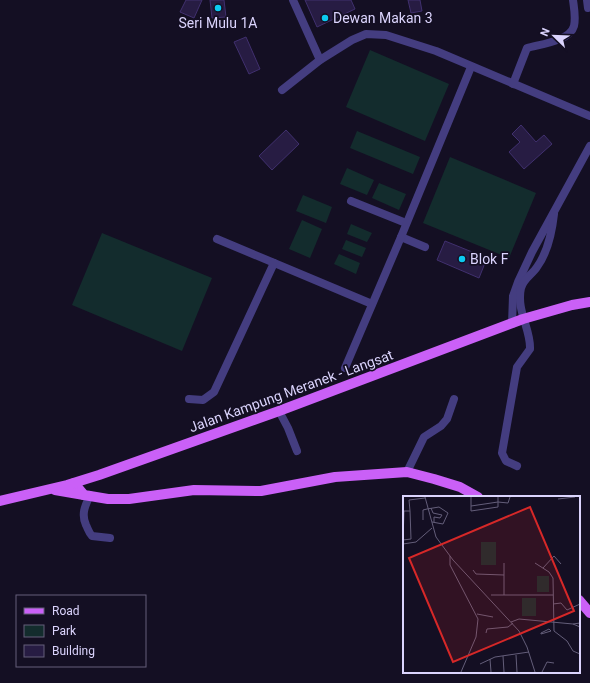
<svg xmlns="http://www.w3.org/2000/svg" width="590" height="683" viewBox="0 0 590 683" font-family="Roboto,sans-serif">
  <style>
    .green { fill: #132c2d }
    .building { fill: #271c43; stroke: #40306e }
    .lines { fill: none; stroke-linecap: round; stroke-linejoin: round }
    .minor { stroke: #443d80; stroke-width: 8 }
    .major { stroke: #ca60f7; stroke-width: 10 }
    .poi-dot { fill: #0ccaf1; stroke: #140f23; stroke-width: 1.5 }
    .labels { text-anchor: middle; dominant-baseline: central; stroke-width: 3.5; stroke-linejoin: round; paint-order: stroke }
    .poi-label { font-size: 14px; fill: #dbd4fd; stroke: #140f23; text-anchor: start }
    .street-label { font-size: 14px; fill: #dbd4fd; stroke: #140f23 }
    .inset-road { fill: none; stroke: #645e7a; stroke-width: 1 }
    .view { fill: #d62828; fill-opacity: 0.15; stroke: #d62828; stroke-width: 2 }
    .inset-edge { fill: none; stroke: #dbd4fd; stroke-width: 2 }
  </style>
  <rect width="100%" height="100%" fill="#140f23"/>
  <g class="green">
    <path d="M370,50L449,84L425,141L346,107Z"/>
    <path d="M357,131L420,157L413,174L350,148Z"/>
    <path d="M450,157L536,193L509,258L423,223Z"/>
    <path d="M347,168L374,180L367,195L340,184Z"/>
    <path d="M379,183L406,194L399,210L372,198Z"/>
    <path d="M303,195L332,207L326,223L296,211Z"/>
    <path d="M302,220L322,229L310,258L289,249Z"/>
    <path d="M351,224L372,233L367,242L347,234Z"/>
    <path d="M102,233L212,278L182,351L72,305Z"/>
    <path d="M346,240L366,248L362,257L342,249Z"/>
    <path d="M339,254L360,263L356,274L334,264Z"/>
  </g>
  <g class="building">
    <path d="M186,0H202L194,18L180,12Z"/>
    <path d="M210,0H224L226,17L212,18Z"/>
    <path d="M305,0H351L355,9L317,27Z"/>
    <path d="M408,0H420L422,11L411,13Z"/>
    <path d="M246,37L260,69L249,74L234,42Z"/>
    <path d="M521,125L536,142L544,135L552,144L524,169L509,152L520,142L512,134Z"/>
    <path d="M286,130L299,144L272,170L259,156Z"/>
    <path d="M445,241L487,258L479,278L437,260Z"/>
  </g>
  <g class="lines">
    <g class="minor">
      <path d="M293,0L320,60"/>
      <path d="M587,0L588,8"/>
      <path d="M513,84L527,48C541,44 570,41 574,26C576,17 574,8 573,0"/>
      <path d="M282,90L320,60L352,40L366,34L386,35L436,51L590,116"/>
      <path d="M351,201L406,223"/>
      <path d="M401,237L425,247"/>
      <path d="M217,239L372,304"/>
      <path d="M512,324L513,296L518,282L532,252L590,146"/>
      <path d="M345,368L401,237L471,67"/>
      <path d="M189,399L203,400L214,392L274,263"/>
      <path d="M279,411L288,428L297,451"/>
      <path d="M517,466L506,461L502,453L517,367L530,349C531,329 516,311 521,288C524,278 532,275 537,267C548,252 552,232 554,214"/>
      <path d="M407,472L424,437L441,426L447,419L454,399"/>
      <path d="M90,495C85,506 81,514 86,525C88,529 89,533 92,536L110,538"/>
    </g>
    <g class="major">
      <path d="M74,483L84,495L108,499H129L194,490L261,491L335,477L407,472L434,479L460,487L478,497"/>
      <path d="M55,490L84,495"/>
      <path d="M0,501L67,485L99,475L279,411L523,319L572,305L590,302"/>
      <path d="M579,600L590,613"/>
    </g>
  </g>
  <g class="poi-dot">
    <circle cx="218" cy="8" r="4"/>
    <circle cx="325" cy="18" r="4"/>
    <circle cx="462" cy="259" r="4"/>
  </g>
  <g class="labels">
    <g class="poi-label">
      <text x="333" y="18">Dewan Makan 3</text>
      <text x="218" y="23" text-anchor="middle">Seri Mulu 1A</text>
      <text x="470" y="259">Blok F</text>
    </g>
    <g class="street-label">
      <text transform="translate(291 391) rotate(-20)">Jalan Kampung Meranek - Langsat</text>
    </g>
  </g>
  <g transform="translate(403 496)">
    <rect width="177" height="177" fill="#140f23"/>
    <path d="M78,46H93V69H78ZM134,80H146V96H134ZM119,102H133V120H119Z" fill="#132c2d"/>
    <path class="inset-road" d="M22,1L33,41L50,64L116,135L124,151L132,176M68,1V15L95,11V6M95,1V6L105,7L107,1M155,3L172,1M68,10L95,6M28,12L30,17L39,19L37,22L31,21V26M0,15H7L6,4L22,2M20,24V14L24,13L36,11L45,17L40,28L29,26M0,44L8,43L7,15M0,44L1,15M0,48L13,46L29,32M47,60V69L75,123L73,141L58,176M101,67V99M132,67L146,76L150,82L151,135L164,145L170,155L177,158M140,72L151,60L158,68M70,74L73,78L101,79M88,99H150M150,108L158,107L164,114L177,108M74,118L90,121M108,126L116,123L170,128M177,127L170,128L177,131M146,133L148,135L138,138V137ZM83,137L84,133L105,131L110,127M113,159L114,176M100,160L101,176M87,163L88,176M77,168L92,161L126,156M139,176L144,166L151,167"/>
    <path class="view" d="M127,11L171,115L50,166L6,62Z"/>
    <rect width="177" height="177" class="inset-edge"/>
  </g>
  <rect x="16" y="595" width="130" height="72" fill="#140f23" stroke="#645e7a"/>
  <rect x="24" y="608" width="20" height="6" fill="#ca60f7" stroke="#645e7a"/>
  <text x="52" y="615" font-size="12" fill="#dbd4fd">Road</text>
  <rect x="24" y="625" width="20" height="12" fill="#132c2d" stroke="#645e7a"/>
  <text x="52" y="635" font-size="12" fill="#dbd4fd">Park</text>
  <rect x="24" y="645" width="20" height="12" fill="#271c43" stroke="#645e7a"/>
  <text x="52" y="655" font-size="12" fill="#dbd4fd">Building</text>
  <g transform="translate(554 36) rotate(293)" stroke="#140f23" stroke-width="3" paint-order="stroke">
  <path d="M0-3L7 15L0 10L-7 15Z" fill="#dbd4fd"/>
  <text y="-6" font-size="11" font-weight="bold" text-anchor="middle" fill="#dbd4fd">N</text>
  </g>
</svg>
